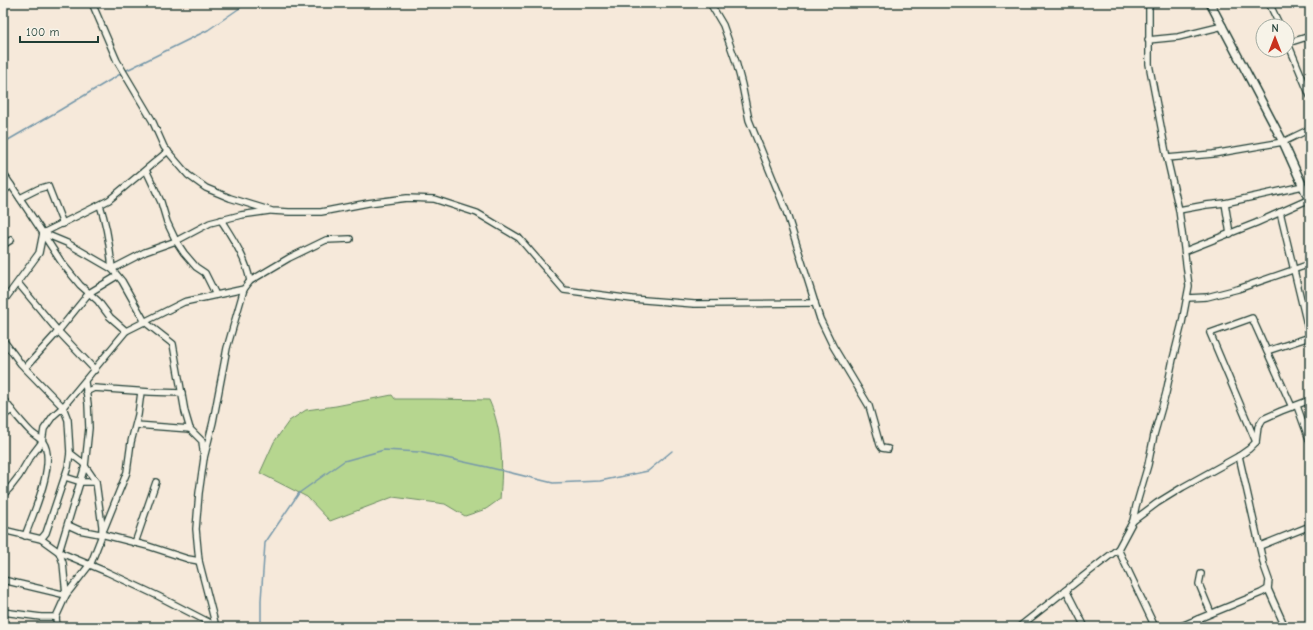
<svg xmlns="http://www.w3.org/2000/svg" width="1313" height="630" viewBox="0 0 1313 630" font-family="'Comic Neue',sans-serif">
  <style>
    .green { fill: #b6d68f; stroke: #6a8a62 }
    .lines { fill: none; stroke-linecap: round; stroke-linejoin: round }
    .stream { stroke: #7698aa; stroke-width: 1.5 }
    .minor-casing { stroke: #1f3d34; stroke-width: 8 }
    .major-casing { stroke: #1f3d34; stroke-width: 10 }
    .minor { stroke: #f7f3e8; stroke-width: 5.5 }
    .major { stroke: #f7f3e8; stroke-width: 7 }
  </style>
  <rect width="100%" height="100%" fill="#f6e9da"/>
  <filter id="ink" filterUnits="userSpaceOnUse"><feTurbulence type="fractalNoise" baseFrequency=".025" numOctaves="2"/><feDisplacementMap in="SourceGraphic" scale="8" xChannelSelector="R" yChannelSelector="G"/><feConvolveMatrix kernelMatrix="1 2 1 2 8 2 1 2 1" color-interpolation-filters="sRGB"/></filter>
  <g filter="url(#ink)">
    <path class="green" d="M392,395L395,399H432L489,400C503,431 503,466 500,499L486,509L465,516L445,504L393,497L330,521L307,497L260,473L274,442L289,421L306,410L336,406Z"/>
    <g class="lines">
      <g class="stream">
        <path d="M125,71L208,30L247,3"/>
        <path d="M3,143L60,110L122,73"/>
        <path d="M261,627V600L265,543L299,493L344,461L384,450L419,452L487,467L553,483L600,481L648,471L672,451"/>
      </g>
      <defs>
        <g id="minor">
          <path d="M92,3L117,61L152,120L164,147L188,175L206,188L230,198L272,211L289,212H321L368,203L407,198L434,199L477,213L519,238L564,290L632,299L694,304L815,303"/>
          <path d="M710,3L723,25L736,62L742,85L749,120L786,211L820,319L833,346L869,406L880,445L882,448L888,449"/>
          <path d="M1269,3L1280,26"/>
          <path d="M1148,40L1178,37L1223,26"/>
          <path d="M1287,41L1310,96"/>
          <path d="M1288,43L1310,36"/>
          <path d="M3,89L5,88"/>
          <path d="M1167,158L1213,154L1283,142L1310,129"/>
          <path d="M146,170L161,202L167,222L176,241L184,253L196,267L205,273L216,295"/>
          <path d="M3,173L43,233L67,243L112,269L122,281L145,322L173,344L185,412L190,429L202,441L204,458"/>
          <path d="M3,192L11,185"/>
          <path d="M20,198L38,189L48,186L63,224"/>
          <path d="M1225,203L1230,234"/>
          <path d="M100,205C107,226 110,247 112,269L145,252L176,241L210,223L241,215L269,211"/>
          <path d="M1179,210L1206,205L1225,203L1303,186"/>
          <path d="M1280,212L1310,337"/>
          <path d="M221,220C233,239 246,258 250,281"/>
          <path d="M43,233L109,200L168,151"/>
          <path d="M43,234L62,263L80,285L98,301L110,317L126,331"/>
          <path d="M3,245L11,240"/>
          <path d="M1185,251L1256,223L1310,199"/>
          <path d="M18,283L58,331L95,370"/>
          <path d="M1187,298L1207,297L1238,289L1310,264"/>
          <path d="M3,302L39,253L43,233"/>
          <path d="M3,340L21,364L63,407L68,420L70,453L68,467L46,533L41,539"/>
          <path d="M1267,351L1310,337"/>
          <path d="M25,368L55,335L89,293L117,276"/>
          <path d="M86,392L94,388L150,392L182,393"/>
          <path d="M3,399C12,410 21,422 31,432C34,435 40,438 43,442C57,462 33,514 25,536"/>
          <path d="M1297,406L1310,442"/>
          <path d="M3,416L12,410"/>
          <path d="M136,425L190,429"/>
          <path d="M1256,442L1210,333L1252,318L1292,407"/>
          <path d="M65,477L81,482H96"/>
          <path d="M3,495L9,489L19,476L29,459L42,442L44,429L53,416L63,407L126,331L184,302L244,289L250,281L289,258L326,240L350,239"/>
          <path d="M1133,521L1136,506L1148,465L1154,435L1166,393L1173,359L1182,323L1189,286L1179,210L1167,158L1149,64V3"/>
          <path d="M68,525L79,530L105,535L148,546L188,559L199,561"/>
          <path d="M104,529L127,472L131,442L138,415L141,392"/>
          <path d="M3,530L41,539L59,552L107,572L158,596L216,626L220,627"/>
          <path d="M135,543L156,482"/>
          <path d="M1260,546L1310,526"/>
          <path d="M1118,549L1155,627"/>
          <path d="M1201,574L1199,584L1211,613"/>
          <path d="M3,580L66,595L63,563L59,552L85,466L89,428L88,404L85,382"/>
          <path d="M1268,589L1285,627"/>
          <path d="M1066,590L1085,627"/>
          <path d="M3,612L41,617H56"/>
          <path d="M57,627L56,617L66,595L91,563L102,535V526L96,482L83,463L70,453"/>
          <path d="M216,627L199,561L196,529L199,493L204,458L213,422L227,348L244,289"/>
          <path d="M1019,627L1118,549L1133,521L1157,503L1183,487L1239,456L1249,449L1256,442L1258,427L1263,419L1281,411L1310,400"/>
          <path d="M1179,627L1198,619"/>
          <path d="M1202,627L1198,619L1261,593L1268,589L1269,580L1264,566L1239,456"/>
        </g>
        <path id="major" d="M1210,3L1283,142L1310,202"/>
      </defs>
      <use href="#minor" class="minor-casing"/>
      <use href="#major" class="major-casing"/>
      <use href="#minor" class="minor"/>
      <use href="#major" class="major"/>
    </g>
  </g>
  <rect width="1313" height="630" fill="none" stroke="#f7f3e8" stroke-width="16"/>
  <rect x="8" y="8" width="1297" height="614" fill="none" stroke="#1f3d34" stroke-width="1.5" filter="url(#ink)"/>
  <g transform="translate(1275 38)"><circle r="19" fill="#f7f3e8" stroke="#a1aaa0"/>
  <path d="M0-3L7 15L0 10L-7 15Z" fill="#c8321e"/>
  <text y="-6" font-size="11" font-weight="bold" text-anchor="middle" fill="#1f3d34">N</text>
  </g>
  <path d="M20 36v6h78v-6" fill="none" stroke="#1f3d34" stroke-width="2"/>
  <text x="26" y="36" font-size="12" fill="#1f3d34" stroke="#f7f3e8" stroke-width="3" paint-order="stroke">100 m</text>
</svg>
